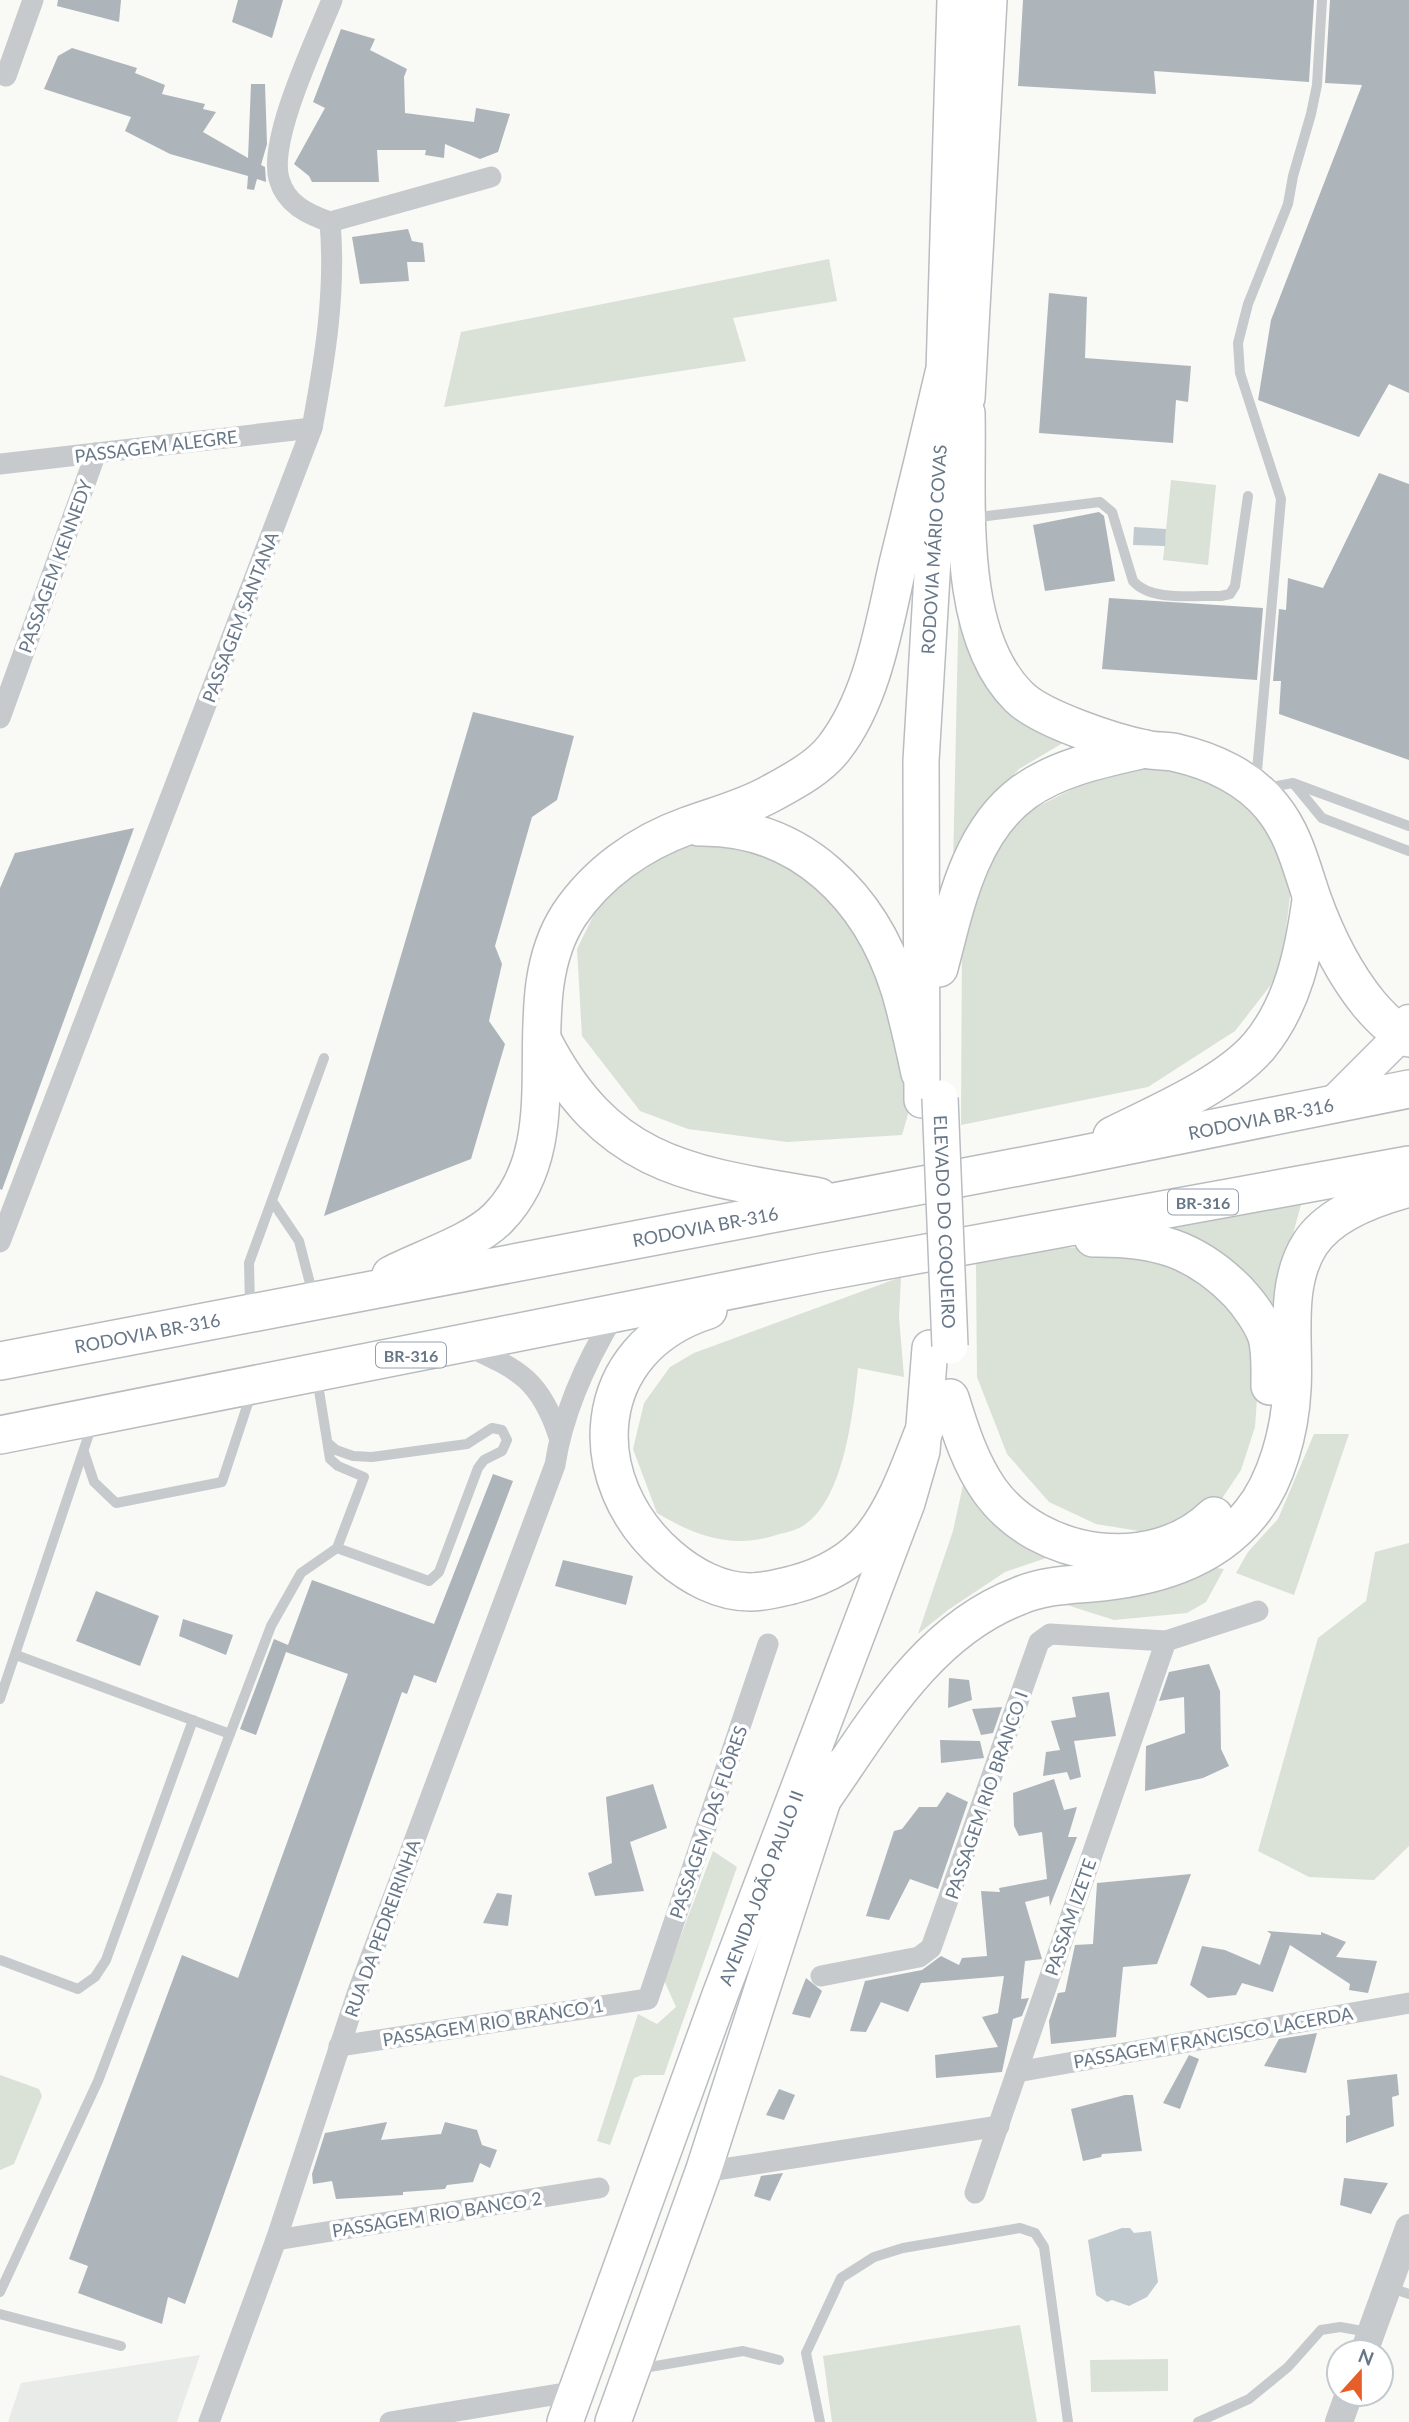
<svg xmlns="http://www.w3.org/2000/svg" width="1409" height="2422" viewBox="0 0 1409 2422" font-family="Lato,sans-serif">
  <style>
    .built { fill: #e9ebe9 }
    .green { fill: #dae1d7 }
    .water { fill: #c1cacf }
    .building { fill: #adb5bb }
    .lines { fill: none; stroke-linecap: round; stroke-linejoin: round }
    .secondary-casing { stroke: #bbbfc4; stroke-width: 35 }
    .primary-casing { stroke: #b9bdc1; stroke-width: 38 }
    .trunk-casing { stroke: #b9bcbf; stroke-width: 40 }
    .service { stroke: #c6cacd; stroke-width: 10 }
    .minor { stroke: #c6cacd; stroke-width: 21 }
    .tertiary { stroke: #c6cacd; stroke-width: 28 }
    .secondary { stroke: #fff; stroke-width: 32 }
    .primary { stroke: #fff; stroke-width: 35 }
    .trunk { stroke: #fff; stroke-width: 37 }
    .primary-bridge-casing { stroke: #b9bdc1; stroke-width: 38; stroke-linecap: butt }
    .primary-bridge { stroke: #fff; stroke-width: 35 }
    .labels { text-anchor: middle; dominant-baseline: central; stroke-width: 7; stroke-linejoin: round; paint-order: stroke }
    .shield { fill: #fff; stroke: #95a0ac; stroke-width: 2 }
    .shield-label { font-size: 16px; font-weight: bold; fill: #677788 }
    .street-label { font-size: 18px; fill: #677788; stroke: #fff }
  </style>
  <rect width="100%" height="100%" fill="#f9f9f6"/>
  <path class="built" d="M200,2355L177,2422H8L21,2383Z"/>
  <g class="green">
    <path d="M829,259L837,301L733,318L746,361L444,407L461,332Z"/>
    <path d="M1171,480L1216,485L1208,565L1163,560Z"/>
    <path d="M959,589L1003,688L1073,737L1019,769L976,816L953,867Z"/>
    <path d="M1142,768L1192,774L1259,811L1292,879L1281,972L1235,1031L1148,1087L961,1125L962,936L1006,823L1084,783Z"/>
    <path d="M731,839L822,882L862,938L920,1073L902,1135L787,1142L688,1129L640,1111L582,1036L577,949L601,900L655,841Z"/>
    <path d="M1302,1201L1285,1263L1274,1340L1160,1227Z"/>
    <path d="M1021,1247L1127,1248L1212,1279L1260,1356L1255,1427L1241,1470L1205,1524L1151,1533L1096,1524L1049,1502L1007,1454L977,1377L976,1261Z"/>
    <path d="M901,1277L899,1317L904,1377L858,1368C853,1412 844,1506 799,1528C791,1532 781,1533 773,1536C730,1549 694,1535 657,1513L633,1449L644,1403L670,1367L694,1353Z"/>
    <path d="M1314,1434H1349L1294,1595L1236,1573L1248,1552L1278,1519Z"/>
    <path d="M965,1476L1058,1554L1005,1572L948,1610L918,1634L953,1531Z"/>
    <path d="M1409,1543V1846L1374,1880L1309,1877L1258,1851L1318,1638L1366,1601L1375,1552Z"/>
    <path d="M1208,1567L1224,1569L1206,1602L1187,1613L1114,1620L1048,1599Z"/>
    <path d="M713,1851L737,1867L664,2075H642L634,2078L610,2145L597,2141L638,2014L657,2024L676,2007L664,1980Z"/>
    <path d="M0,2075L39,2089L42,2096L14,2164L0,2170Z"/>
    <path d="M1020,2325L1037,2422H832L823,2356Z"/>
    <path d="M1168,2359V2391L1091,2392L1090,2360Z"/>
  </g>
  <g class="water">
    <path d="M1134,527L1166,529L1165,546L1133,545Z"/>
    <path d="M1122,2228H1130L1134,2233L1151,2231L1158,2282L1147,2297L1129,2306L1112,2300L1107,2302L1096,2295L1088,2240Z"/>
  </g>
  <g class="building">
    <path d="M58,0H121L119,22L57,6Z"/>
    <path d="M238,0H283L272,38L232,22Z"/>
    <path d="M1023,0H1314L1309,82L1154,71L1156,94L1018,86Z"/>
    <path d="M1330,0H1409V393L1389,384L1359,437L1258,400L1271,320L1362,85L1325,83Z"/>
    <path d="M341,29L375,39L370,50L407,69L404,77L405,113L474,122L476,108L510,114L498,152L480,159L445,144L444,158L425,155L426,150H377L379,182H312L309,176L294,164L325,108L313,102Z"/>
    <path d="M72,48L137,68L135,73L165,85L162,94L205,104L203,109L216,112L203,132L248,158L251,84H265L267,144L261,165L265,167L266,182L257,179L254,190L247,189L248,176L170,154L125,131L131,117L44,89L58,56Z"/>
    <path d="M408,229L412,241L423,243L425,262H407L409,281L360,284L352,237Z"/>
    <path d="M1049,293L1087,297L1085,358L1191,366L1188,402L1176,400L1173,443L1039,433Z"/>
    <path d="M1379,473L1409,484V760L1279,714L1281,681H1273L1279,609L1286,610L1288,578L1323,588Z"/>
    <path d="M1099,512L1104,516L1115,581L1045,591L1033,525Z"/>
    <path d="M1109,598L1263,608L1257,680L1102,669Z"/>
    <path d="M473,712L574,736L557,800L532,817L495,946L502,964L489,1021L505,1044L471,1159L324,1216Z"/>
    <path d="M134,828L2,1190L0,1189V888L15,853Z"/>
    <path d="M493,1474L513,1481L436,1683L414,1675L407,1694L402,1692L185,2304L168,2297L162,2324L78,2293L88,2266L69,2259L182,1955L238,1978L348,1674L286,1652L256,1735L240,1729L274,1639L288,1645L312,1580L434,1624Z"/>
    <path d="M563,1560L633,1576L626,1605L555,1586Z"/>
    <path d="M96,1591L159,1616L140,1666L76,1641Z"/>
    <path d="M183,1619L233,1635L226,1655L179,1636Z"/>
    <path d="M1209,1664L1220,1691L1221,1749L1229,1766L1203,1778L1145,1791L1146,1746L1185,1733L1184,1697L1159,1701L1169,1672Z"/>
    <path d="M949,1678L969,1680L972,1700L948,1708Z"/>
    <path d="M1109,1692L1116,1736L1074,1741L1081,1777L1070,1780L1067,1772L1043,1776L1046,1752L1060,1750L1051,1721L1076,1717L1072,1697Z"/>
    <path d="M1002,1707L993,1733L981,1735L972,1709Z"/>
    <path d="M940,1740L980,1741L984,1758L941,1763Z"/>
    <path d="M1054,1779L1064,1810L1077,1807L1068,1837H1077L1050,1906L1049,1896L1025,1902L1042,1959L1025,1961L1021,1999L1029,1998L1022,2016L1013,2019L1002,2072L936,2078L935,2055L998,2047L982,2017L998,2013L1004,1976L921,1983L908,2012L881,2002L866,2032L850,2031L865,1981L922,1970L941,1956L959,1965L962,1958L987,1956L981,1891L1000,1892L999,1888L1047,1879L1042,1832L1019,1836L1014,1826L1013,1793Z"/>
    <path d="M653,1784L667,1828L630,1842L644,1891L595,1896L588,1873L612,1863L606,1797Z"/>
    <path d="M947,1792L968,1802L938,1889L910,1879L889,1920L866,1916L894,1831L902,1829L919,1807H937Z"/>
    <path d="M1191,1874L1157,1964L1123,1967L1116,2037L1051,2044L1049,2021L1058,1993L1065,1992L1075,1945L1093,1944L1097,1883Z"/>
    <path d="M497,1893L512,1895L508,1926L483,1923Z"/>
    <path d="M1267,1931L1321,1935V1932L1346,1942L1336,1957L1377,1961L1368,1993L1349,1990L1350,1984L1290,1945L1273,1992L1242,1983L1236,1995L1208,1998L1190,1985L1202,1946L1225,1950L1260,1965L1271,1934Z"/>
    <path d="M806,1978L822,1991L810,2018L792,2014Z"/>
    <path d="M1317,2033L1306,2073L1264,2066L1279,2039Z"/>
    <path d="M1189,2055L1199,2059L1180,2109L1163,2103Z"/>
    <path d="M1397,2074L1399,2095L1392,2097L1394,2126L1346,2143V2116L1350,2115L1347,2080Z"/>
    <path d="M779,2089L795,2095L784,2120L766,2115Z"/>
    <path d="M1125,2095H1133L1142,2151L1102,2154L1101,2157L1083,2161L1071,2109Z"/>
    <path d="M387,2122L381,2140L441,2134L445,2122L477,2130L482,2145L497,2150L490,2168L480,2163L473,2182L447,2185L445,2189L403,2192V2195L336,2199L332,2181L313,2184L312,2174L325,2133Z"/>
    <path d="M783,2173L770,2201L754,2196L761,2176Z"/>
    <path d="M1344,2178L1388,2183L1371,2214L1340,2205Z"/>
  </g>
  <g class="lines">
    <defs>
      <path id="secondary" d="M1332,1104L1401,1035L1409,1021"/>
      <g id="primary">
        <path d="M967,398L989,0"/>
        <path id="s1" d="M922,1100L921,761L944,373L955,0"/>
        <path id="s2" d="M565,2422L720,1995L907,1503L922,1451L930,1348"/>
        <path d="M613,2422L703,2172L833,1769"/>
      </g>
      <g id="trunk">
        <path d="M966,413C968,498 954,633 1019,697C1041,719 1115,743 1145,749C1156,752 1167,750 1177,753C1212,761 1249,778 1272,807C1294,834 1301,866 1312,898C1326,937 1343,972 1369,1004C1380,1017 1394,1031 1409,1038"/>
        <path d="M699,827C800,825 871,897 900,990C908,1017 914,1045 920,1073"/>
        <path d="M939,968C955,907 969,832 1024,792C1059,767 1105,758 1145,749"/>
        <path d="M543,1041C608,1167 691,1175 819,1197"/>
        <path d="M1112,1136C1156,1114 1227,1084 1259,1046C1293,1005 1304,952 1311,900"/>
        <path d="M1093,1238C1154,1237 1195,1248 1238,1292C1249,1304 1262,1322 1267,1337C1271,1352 1270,1371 1270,1386"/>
        <path d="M391,1275C424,1258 473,1243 498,1218C578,1136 510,1006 569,915C597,873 640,843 687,826C714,816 742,809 768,795C790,783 818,769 834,748C873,698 884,625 898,564C914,500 929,437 944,373"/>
        <path d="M708,1310C588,1348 580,1481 669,1557C691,1576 720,1592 750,1592C764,1592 779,1588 792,1585C823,1577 853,1561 873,1536C898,1504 911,1463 926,1426"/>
        <path id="s3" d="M0,1361L1070,1157L1409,1089"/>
        <path d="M950,1398C960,1430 970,1463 990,1491C1039,1559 1152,1576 1214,1516"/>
        <path d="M0,1435L822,1272L1409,1165"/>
        <path d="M823,1798C876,1722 927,1631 1019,1596C1042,1586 1066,1585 1091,1583C1150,1578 1212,1562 1251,1513C1277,1481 1290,1430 1292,1389C1295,1343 1283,1286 1310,1244C1330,1213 1375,1197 1409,1188"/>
      </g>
    </defs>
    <use href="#secondary" class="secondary-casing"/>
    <use href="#primary" class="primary-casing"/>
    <use href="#trunk" class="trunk-casing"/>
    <g class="service">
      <path d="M971,518L1100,502L1112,512L1133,581C1151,602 1195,595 1221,596L1230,594L1235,586L1248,496"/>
      <path d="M1256,782L1281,499L1240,373L1238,343L1248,304L1288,204L1293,176L1311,114L1317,85L1322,0"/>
      <path d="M1294,784L1322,818L1409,851"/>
      <path d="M1266,788L1293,783L1409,826"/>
      <path d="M272,1201L299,1241L313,1295"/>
      <path d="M250,1307L249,1263L324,1058"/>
      <path d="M317,1378L330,1459L338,1466L364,1477L337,1548L429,1581L439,1572L478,1468L484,1460L502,1451L507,1440L502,1430L492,1428L467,1444L372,1457L353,1456L336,1450L328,1443"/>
      <path d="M84,1452L94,1482L116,1503L222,1482L252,1391"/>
      <path d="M16,1655L230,1734"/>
      <path d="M0,1699L92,1425"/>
      <path d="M0,1960L78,1989L95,1977L106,1960L193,1720"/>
      <path d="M1388,2287L1409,2294"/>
      <path d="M0,2292L98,2081L271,1626L301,1573L337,1548"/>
      <path d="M0,2314L121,2346"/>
      <path d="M638,2369L743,2351L779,2360"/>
      <path d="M820,2422L806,2353L841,2278L874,2257L903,2248L1020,2228L1035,2233L1044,2247L1068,2422"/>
      <path d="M1198,2422L1249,2399L1288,2367L1321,2330L1340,2327L1368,2332"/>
    </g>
    <g class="minor">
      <path d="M6,76L33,0"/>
      <path d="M330,222L491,177"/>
      <path d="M0,464L312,428"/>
      <path d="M0,718L96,453"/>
      <path d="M0,1242L312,428C325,359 336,292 330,222C307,214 286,204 279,179C268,139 316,40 332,0"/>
      <path d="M465,1345C517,1369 540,1378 559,1437"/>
      <path d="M821,1976L919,1957L931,1948L1039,1642L1050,1634L1166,1641L1258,1611"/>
      <path d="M339,2046L648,1999L768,1644"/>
      <path d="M1017,2072L1409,2003"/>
      <path d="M703,2172L999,2126"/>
      <path d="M975,2193L1166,1641"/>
      <path d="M276,2240L599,2188"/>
      <path d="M209,2422L276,2240L357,1994L555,1465C563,1411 587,1360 615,1314"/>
      <path d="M390,2422L577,2391"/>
    </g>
    <g class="tertiary">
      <path d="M1364,2352L1409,2228"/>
      <path d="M1339,2422L1349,2394"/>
    </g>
    <use href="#secondary" class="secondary"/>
    <use href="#primary" class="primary"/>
    <use href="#trunk" class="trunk"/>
    <defs>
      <g id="primary-bridge">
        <path id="s4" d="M940,1098L950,1346"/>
      </g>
    </defs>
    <use href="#primary-bridge" class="primary-bridge-casing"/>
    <use href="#primary-bridge" class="primary-bridge"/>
  </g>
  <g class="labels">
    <g class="shield">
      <rect x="1168" y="1189.5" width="70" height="25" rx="5"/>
      <rect x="376" y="1342.5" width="70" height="25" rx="5"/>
    </g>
    <g class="shield-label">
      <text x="1203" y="1202">BR-316</text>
      <text x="411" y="1355">BR-316</text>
    </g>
    <g class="street-label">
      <text transform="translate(156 446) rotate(-7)">PASSAGEM ALEGRE</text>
      <text stroke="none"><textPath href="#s1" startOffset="551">RODOVIA MÁRIO COVAS</textPath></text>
      <text transform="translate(55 566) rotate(-70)">PASSAGEM KENNEDY</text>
      <text transform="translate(240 617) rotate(-69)">PASSAGEM SANTANA</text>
      <text stroke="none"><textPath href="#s3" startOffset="1284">RODOVIA BR-316</textPath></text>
      <text stroke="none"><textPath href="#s4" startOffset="124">ELEVADO DO COQUEIRO</textPath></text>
      <text stroke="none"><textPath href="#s3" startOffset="718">RODOVIA BR-316</textPath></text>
      <text stroke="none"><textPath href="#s3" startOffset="150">RODOVIA BR-316</textPath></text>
      <text transform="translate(986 1795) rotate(-71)">PASSAGEM RIO BRANCO I</text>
      <text transform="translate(708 1822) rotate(-71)">PASSAGEM DAS FLÔRES</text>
      <text stroke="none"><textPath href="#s2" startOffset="569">AVENIDA JOÃO PAULO II</textPath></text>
      <text transform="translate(1070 1917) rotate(-71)">PASSAM IZETE</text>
      <text transform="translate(382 1928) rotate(-70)">RUA DA PEDREIRINHA</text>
      <text transform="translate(493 2022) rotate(-9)">PASSAGEM RIO BRANCO 1</text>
      <text transform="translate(1213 2037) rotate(-10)">PASSAGEM FRANCISCO LACERDA</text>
      <text transform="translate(437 2214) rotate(-9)">PASSAGEM RIO BANCO 2</text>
    </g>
  </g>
  <g transform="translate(1360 2373) rotate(21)"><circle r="33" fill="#ffffff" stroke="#c2c9cf" stroke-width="2"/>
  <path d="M0-5L12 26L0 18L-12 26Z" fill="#e65f28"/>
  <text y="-10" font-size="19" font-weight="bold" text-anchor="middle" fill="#677788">N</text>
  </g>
</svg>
